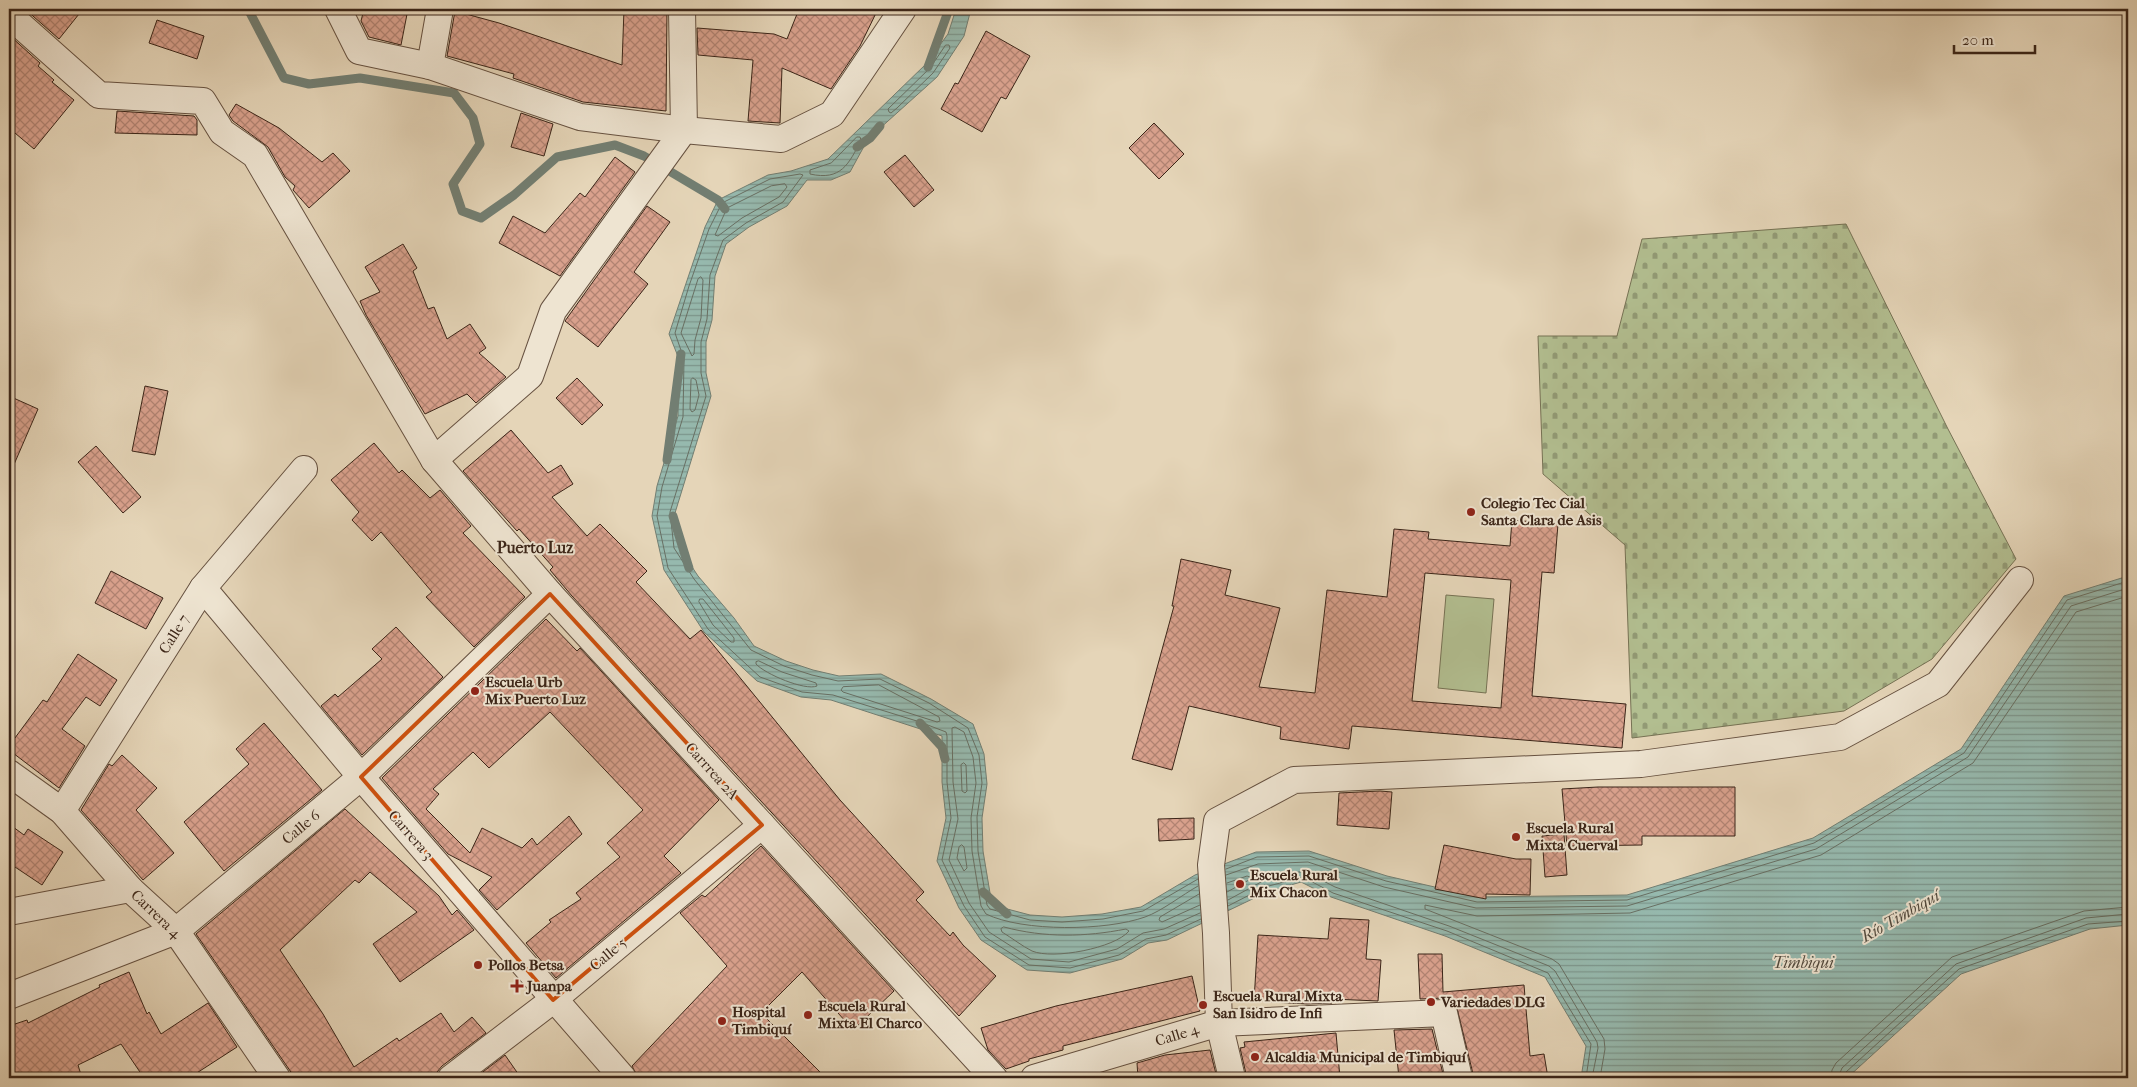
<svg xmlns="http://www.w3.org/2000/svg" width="2137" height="1087" viewBox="0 0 2137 1087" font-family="'IM FELL French Canon',serif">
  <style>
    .cemetery { fill: url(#cemetery-stones); stroke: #767254 }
    .garden { fill: #b2be90; stroke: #767254 }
    .water { fill: url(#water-rules); stroke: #727e72 }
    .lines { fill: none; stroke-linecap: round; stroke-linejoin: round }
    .shore { stroke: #686f63; stroke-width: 1 }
    .stream { stroke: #727e72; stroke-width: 9 }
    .building { fill: url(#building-cross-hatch); stroke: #3b2518; fill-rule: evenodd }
    .street-casing { stroke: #665140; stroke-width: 28 }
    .street { stroke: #eee4d1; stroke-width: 26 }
    .marked { fill: none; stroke: #ce510e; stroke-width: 4; stroke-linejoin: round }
    .poi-dot { fill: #8f2418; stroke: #eee4d1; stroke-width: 2 }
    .labels { text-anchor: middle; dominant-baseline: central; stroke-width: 4; stroke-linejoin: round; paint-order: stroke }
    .poi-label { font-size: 15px; font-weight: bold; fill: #3b2518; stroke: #eee4d1; text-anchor: start }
    .street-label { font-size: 15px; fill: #3b2518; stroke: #eee4d1 }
    .neighbourhood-label { font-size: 16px; font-weight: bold; fill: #3b2518; stroke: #eee4d1 }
    .water-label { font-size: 16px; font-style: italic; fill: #524a3e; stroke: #eee4d1 }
  </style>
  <defs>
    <pattern id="cemetery-stones" width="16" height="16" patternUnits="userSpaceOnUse" patternTransform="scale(1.25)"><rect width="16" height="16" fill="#b2be90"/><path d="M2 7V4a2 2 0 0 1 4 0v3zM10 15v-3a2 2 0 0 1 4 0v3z" fill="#929a75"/></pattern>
    <pattern id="water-rules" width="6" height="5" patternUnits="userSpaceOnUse" patternTransform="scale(1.25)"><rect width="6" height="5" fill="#96b9ae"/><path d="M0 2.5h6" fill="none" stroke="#7c968d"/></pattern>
    <pattern id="building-cross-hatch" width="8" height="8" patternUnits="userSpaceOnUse" patternTransform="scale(1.25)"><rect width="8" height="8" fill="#d9a18d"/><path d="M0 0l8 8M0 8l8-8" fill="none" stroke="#b18372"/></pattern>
  </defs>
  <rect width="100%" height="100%" fill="#e5d5b8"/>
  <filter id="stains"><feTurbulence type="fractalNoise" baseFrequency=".004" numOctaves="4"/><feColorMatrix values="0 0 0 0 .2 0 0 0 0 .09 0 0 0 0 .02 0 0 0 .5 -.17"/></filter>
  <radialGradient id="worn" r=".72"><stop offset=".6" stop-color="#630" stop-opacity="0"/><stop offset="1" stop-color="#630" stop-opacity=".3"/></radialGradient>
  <path class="cemetery" d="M1846,224L1948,429L2016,559L1932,659L1844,711L1632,738L1625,545L1543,474L1538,336H1617L1642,239Z"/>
  <path class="garden" d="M1446,595L1494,599L1486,693L1438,688Z"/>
  <path class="water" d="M956,9H971L964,36L937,77L868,139L850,172L831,180H807L787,206L749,227L726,244L715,276L712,320L706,342V373L711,396L675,513L679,547L698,576L734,618L754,646L786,661L813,670L839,676L881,674L931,699L973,724L984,754L987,784L982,818L983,851L992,905L1030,915L1062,917L1102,914L1141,907L1195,875L1256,852L1309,851L1387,876L1478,897L1627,895L1813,838L1961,749L2064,596L2128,576V925L2090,929L1961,974L1847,1078H1581L1586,1046L1545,977L1445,936L1331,897L1301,882L1267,892L1167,940L1148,943L1122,959L1070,973L1027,970L981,940L959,908L937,861L946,818L942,782V736L831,700L801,697L757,681L704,632L664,570L652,516L657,486L678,416L679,359L669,334L705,227L718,200L768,175L791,171L828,159L926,64L948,34Z"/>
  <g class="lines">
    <g class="shore">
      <path d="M946,45H949L950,48L933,73L897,108L891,113L889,112L888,109L930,68Z"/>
      <path d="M857,137H860L861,140C849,164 841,181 810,174V170L831,163Z"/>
      <path d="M785,184L787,187L779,197L742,218L718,236L715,235L727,208L771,186Z"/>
      <path d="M701,277L703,280L701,318L695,340L694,354L692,356L681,333L698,279Z"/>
      <path d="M693,378L696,380L699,395L695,410L692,412L690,409L691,380Z"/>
      <path d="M700,599H703L734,638V642H731L713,625L699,602Z"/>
      <path d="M759,661L782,672L816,683L817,686C805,691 765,674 756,664V662Z"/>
      <path d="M879,685L939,717L940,721L937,722L843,692L841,690L843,687Z"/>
      <path d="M964,763L966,765L967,791L965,793L962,791L961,765Z"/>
      <path d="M962,845L964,847L967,868L964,871L957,858L959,847Z"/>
      <path d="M1226,869L1257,857L1309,856L1386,881L1477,902L1627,900L1814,843L1964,753L2067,600L2128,581"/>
      <path d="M1226,875L1258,864L1308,862L1384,887L1476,908L1627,906L1816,849L1968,757L2071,606L2128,588"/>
      <path d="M1198,879L1143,911L1103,919L1062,922L1030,920L990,909L987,905L978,851L977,817L982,783L979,755L968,728L929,703L880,679L838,681L812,675L784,666L751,650L694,579L674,548L670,512L706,396L701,373V342L707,319L710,275L723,240L746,223L783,202L803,175L800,174L770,179L722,203L709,229L689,286L675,333L684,359L683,417L662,487L657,516L668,568L708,629L760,677L802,692L833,695L920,722L946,732L947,736V782L951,818L942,860L964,906L985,937L1029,965L1070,968L1119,955L1146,939L1166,935L1201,919"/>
      <path d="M1227,883L1247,876L1250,877L1249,880L1227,892"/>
      <path d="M1198,886C1182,895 1162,911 1145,917C1106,931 1023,932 986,914L981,906L972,851L971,818L976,783L973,757L964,732L955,727L952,728L953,782L958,819L949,860L969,903L989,932L1031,959L1069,962L1117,949L1143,933L1164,929L1200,913"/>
      <path d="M1199,894L1160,917L1159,920L1162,922L1200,905"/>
      <path d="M1228,900L1263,881L1304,871L1335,887L1449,926L1549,966L1555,971L1597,1042L1598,1048L1592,1078"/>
      <path d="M1228,906L1265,887L1303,877L1333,893L1447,931L1548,973L1591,1044L1586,1078"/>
      <path d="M1004,927C1045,938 1085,937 1126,929L1129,931C1115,948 1053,960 1032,951C1022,946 1012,938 1002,932L1001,929Z"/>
      <path d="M1600,1078L1605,1049L1604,1039L1559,964L1552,959L1425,909V905L1477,916L1630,913L1821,855L1973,763L2076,612L2128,596"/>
      <path d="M1831,1078L1832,1070L1836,1063L1952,957L2084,911L2128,907"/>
      <path d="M1838,1078L1842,1068L1956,964L2086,918L2128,914"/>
      <path d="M1844,1078L1846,1072L1959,969L2088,924L2128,921"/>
    </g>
    <g class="stream">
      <path d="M248,9L284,78L309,84L360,78L454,93L473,118L480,144L453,184L462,211L481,218L514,195L557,157L615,145L644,156L718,200L725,209"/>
      <path d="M928,67L949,9"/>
      <path d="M857,147L870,138L880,126"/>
      <path d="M667,460L681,354"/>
      <path d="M673,516L689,568"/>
      <path d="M920,723L942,747L945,759"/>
      <path d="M983,892L1007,914"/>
    </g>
  </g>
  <g class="building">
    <path d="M25,9H83L59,39Z"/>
    <path d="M364,9H408L401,45L369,37L361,21Z"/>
    <path d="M624,9H667L666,111L583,102L513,78L514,74L447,56L455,11L499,23L622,65Z"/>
    <path d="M799,9H878L860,46L831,89L782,68L780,123L748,121L753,60L698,55L697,28L774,34L787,39Z"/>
    <path d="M157,20L204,36L197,59L149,43Z"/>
    <path d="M986,31L1030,56L1006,99L1001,97L982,132L941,109L955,83L958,84Z"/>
    <path d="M9,35L40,63L38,66L54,80L52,82L74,100L34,149L9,128Z"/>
    <path d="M236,104L279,128L322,162L333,153L350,171L309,208L293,190L295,186L285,177L268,147L233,121L229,115Z"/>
    <path d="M117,111L194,116L197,120V135L115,133Z"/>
    <path d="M521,113L553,124L544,156L511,147Z"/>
    <path d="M1154,123L1184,154L1159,179L1129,148Z"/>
    <path d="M905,155L934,190L914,207L884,172Z"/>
    <path d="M615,157L635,172L560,276L499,243L513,216L545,233L580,193L585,197Z"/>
    <path d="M647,206L670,222L634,272L648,284L598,347L565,321Z"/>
    <path d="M403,244L417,268L413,271L428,309L434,307L447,339L470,324L486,348L479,353L506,377L476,403L467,394L425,414L366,315L360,301L380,292L365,267Z"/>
    <path d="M577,378L603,405L582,425L556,398Z"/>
    <path d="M145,386L168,391L155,455L132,451Z"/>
    <path d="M9,396L38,409L9,476Z"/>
    <path d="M511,430L548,473L561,465L573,484L552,497L587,536L600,524L647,571L636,582L690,639L701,630L840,800L924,892L916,900L950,936L953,932L963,945L996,976L959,1016L572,596L550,570L553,567L519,529L517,531L463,471Z"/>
    <path d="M374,443L399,473L402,470L430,498L440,490L471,526L463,533L525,597L474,647L426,597L432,592L381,532L372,541L352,520L359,512L331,480Z"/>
    <path d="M96,446L141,497L123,513L78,462Z"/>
    <path d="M1512,520L1558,524L1554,573L1542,572L1532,696L1626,704L1622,748L1352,726L1349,749L1280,739L1281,727L1189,706L1172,770L1132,759L1174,606H1172L1181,559L1231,570L1225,595L1280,608L1259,687L1315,693L1327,590L1387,597L1394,529L1429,532L1428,539L1510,546ZM1425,573L1511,580L1501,708L1412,701Z"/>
    <path d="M111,571L163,598L146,629L95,603Z"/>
    <path d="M546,619L577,651L580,648L719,800L664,856L681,873L556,978L526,943L551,922L549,920L581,899L576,893L620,857L607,843L643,810L550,712L489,768L473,752L433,789L439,794L426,809L470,853L482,828L522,848L532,838L537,845L569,816L582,834L497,910L479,890L492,877L448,854L382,778Z"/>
    <path d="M396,627L443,677L362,755L321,706L335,694L338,697L382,659L372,649Z"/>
    <path d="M78,654L117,680L100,706L86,697L62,729L85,746L59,788L9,750V746L43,700L47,702Z"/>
    <path d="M264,723L322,790L224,871L184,822L249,764L236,749Z"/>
    <path d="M122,755L157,788L136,810L174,853L143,880L81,810L109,764L112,766Z"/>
    <path d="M1598,787H1735V836H1642V845L1567,846L1562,789Z"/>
    <path d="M1380,791L1392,792L1389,829L1337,825L1339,793Z"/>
    <path d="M345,809L439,896L452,915L457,910L474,930L400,982L373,944L417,912L370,872L359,883L355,880L280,950L323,1014L354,1067L397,1038L399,1041L441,1013L454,1032L472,1017L486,1033L442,1066L437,1072L436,1078H295L196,934Z"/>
    <path d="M1194,818V839L1159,841L1158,819Z"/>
    <path d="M9,824L24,835L28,829L63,852L42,885L9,863Z"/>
    <path d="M1564,834L1567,875L1545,877L1542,836Z"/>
    <path d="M1444,845L1516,859H1531L1530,895L1486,894V899L1435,889Z"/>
    <path d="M761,846L894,991L853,1030L802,972L761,1013L826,1078H638L632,1066L727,966L680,913L702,895L705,897Z"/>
    <path d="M1330,918L1369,920L1366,959L1381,960L1378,1001L1332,999V1003L1307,1004L1254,1001L1258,935L1328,939Z"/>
    <path d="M1418,954H1442L1443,992L1524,985L1530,1056L1544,1054L1548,1078H1474L1456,1004L1450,1000L1444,998L1420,999Z"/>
    <path d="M129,972L147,1014L149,1012L161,1034L208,1003L237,1047L189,1078H144L121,1044L78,1065L82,1078H9V1026L27,1020L28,1023L100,987L99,985Z"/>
    <path d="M1192,976L1200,1011L1063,1046V1050L1029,1059V1061L1006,1069L988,1050L981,1028L1056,1006Z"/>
    <path d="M1432,1029L1444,1078H1399L1394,1030Z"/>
    <path d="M1336,1033L1340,1078H1247L1240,1048L1245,1047L1244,1042Z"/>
    <path d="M1210,1050L1217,1078H1138L1137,1063L1165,1055Z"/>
    <path d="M505,1055L521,1078H475Z"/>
  </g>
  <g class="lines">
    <defs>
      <g id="street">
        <path d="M338,9L359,51L430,66L580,117L684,130L781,139L832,114L903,9"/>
        <path d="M9,15L99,95L203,101L222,132L255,155L434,460L550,594L994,1078"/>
        <path d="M430,66L440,9"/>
        <path d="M434,460L530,376L553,311L684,130L682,9"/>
        <path d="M203,588L361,777L623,1078"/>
        <path d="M9,773L62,811L130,889L176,931L277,1078"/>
        <path d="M62,811L203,588L304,469"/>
        <path d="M9,912L130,889"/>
        <path d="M9,996L176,931L361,777L550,594"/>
        <path d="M451,1078L553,1000L762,825"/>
        <path d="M1034,1078L1219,1023L1444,1013L1459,1078"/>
        <path d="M1232,1078L1219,1023L1216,933L1211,865L1217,821L1294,780L1641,764L1840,737L1938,684L2020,580"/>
      </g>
    </defs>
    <use href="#street" class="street-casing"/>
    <use href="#street" class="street"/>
  </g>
  <path class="marked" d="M550,594L762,825L553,1000L361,777Z"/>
  <g class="poi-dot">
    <circle cx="1471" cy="512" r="5"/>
    <circle cx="475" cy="691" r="5"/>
    <circle cx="1516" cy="837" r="5"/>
    <circle cx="1240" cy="884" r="5"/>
    <circle cx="478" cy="965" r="5"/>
    <path d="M514.5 978.5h5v5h5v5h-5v5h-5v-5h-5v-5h5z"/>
    <circle cx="1431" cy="1002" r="5"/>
    <circle cx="1203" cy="1005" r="5"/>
    <circle cx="808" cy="1015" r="5"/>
    <circle cx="722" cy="1021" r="5"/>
    <circle cx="1255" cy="1057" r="5"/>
  </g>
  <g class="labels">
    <g class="poi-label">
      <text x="1481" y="503">Colegio Tec Cial<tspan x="1481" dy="17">Santa Clara de Asis</tspan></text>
      <text x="485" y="682">Escuela Urb<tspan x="485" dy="17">Mix Puerto Luz</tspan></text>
      <text x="1526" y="828">Escuela Rural<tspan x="1526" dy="17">Mixta Cuerval</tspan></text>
      <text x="1250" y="875">Escuela Rural<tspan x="1250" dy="17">Mix Chacon</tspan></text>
      <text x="488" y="965">Pollos Betsa</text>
      <text x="527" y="986">Juanpa</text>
      <text x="1213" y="996">Escuela Rural Mixta<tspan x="1213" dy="17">San Isidro de Infi</tspan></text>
      <text x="1441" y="1002">Variedades DLG</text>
      <text x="818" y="1006">Escuela Rural<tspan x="818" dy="17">Mixta El Charco</tspan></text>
      <text x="732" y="1012">Hospital<tspan x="732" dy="17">Timbiquí</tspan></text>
      <text x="1265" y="1057">Alcaldia Municipal de Timbiquí</text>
    </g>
    <g class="street-label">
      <text transform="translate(174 634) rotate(-58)">Calle 7</text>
      <text transform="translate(712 771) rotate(48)">Carrrea 2A</text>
      <text transform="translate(301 827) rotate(-40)">Calle 6</text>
      <text transform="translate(411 835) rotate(49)">Carrera 3</text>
      <text transform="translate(156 914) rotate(44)">Carrera 4</text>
      <text transform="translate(608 954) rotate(-40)">Calle 5</text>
      <text transform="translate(1177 1035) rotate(-17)">Calle 4</text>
    </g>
    <g class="neighbourhood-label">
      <text x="535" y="547">Puerto Luz</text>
    </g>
    <g class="water-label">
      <text transform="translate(1900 916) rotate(-30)">Río Timbiquí</text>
      <text x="1803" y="962">Timbiqui</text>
    </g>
  </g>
  <rect width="2137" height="1087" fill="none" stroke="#e5d5b8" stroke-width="30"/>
  <rect x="10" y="10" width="2117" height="1067" fill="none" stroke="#3b2518" stroke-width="2.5"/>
  <rect x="15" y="15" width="2107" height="1057" fill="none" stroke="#3b2518"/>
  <path d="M1954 45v8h81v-8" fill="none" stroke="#3b2518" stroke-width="2.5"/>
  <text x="1962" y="45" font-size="15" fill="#3b2518" stroke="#eee4d1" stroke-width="4" paint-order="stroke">20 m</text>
  <rect width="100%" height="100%" filter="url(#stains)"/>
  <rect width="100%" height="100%" fill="url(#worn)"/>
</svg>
